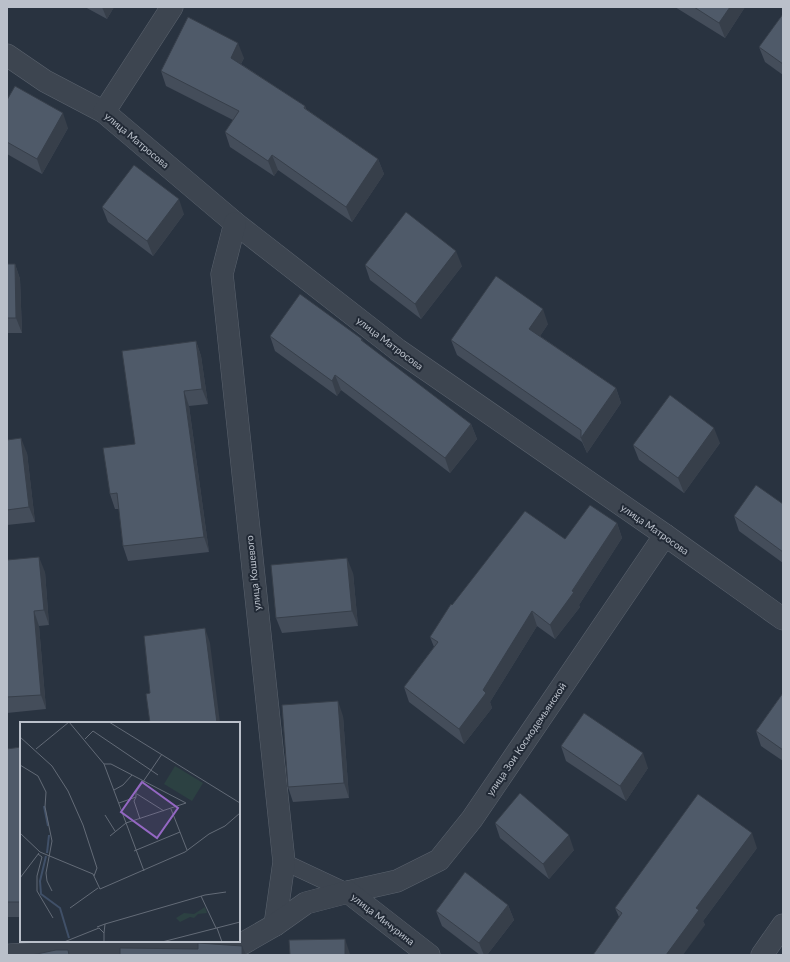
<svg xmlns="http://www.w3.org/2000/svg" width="790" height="962" viewBox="0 0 790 962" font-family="Lato,sans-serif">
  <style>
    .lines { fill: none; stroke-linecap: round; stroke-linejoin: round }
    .service-casing { stroke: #5b636e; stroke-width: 17 }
    .minor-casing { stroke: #5b636e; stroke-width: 23 }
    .service { stroke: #3d4550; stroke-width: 16 }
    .minor { stroke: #3d4550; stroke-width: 22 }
    .wall { fill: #444d5a }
    .shaded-wall { fill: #373f4a }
    .building { fill: #4f5a69; stroke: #373f4a }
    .labels { text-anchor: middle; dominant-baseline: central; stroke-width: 4; stroke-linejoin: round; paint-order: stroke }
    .street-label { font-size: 10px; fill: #bac0ca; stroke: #222a36 }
    .inset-river { fill: none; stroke: #405068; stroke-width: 2 }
    .inset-road { fill: none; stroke: #636b77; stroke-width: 1 }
    .view { fill: #9467c3; fill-opacity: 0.15; stroke: #9467c3; stroke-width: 2 }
    .inset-edge { fill: none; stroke: #bac0ca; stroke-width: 2 }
  </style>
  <rect width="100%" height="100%" fill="#293340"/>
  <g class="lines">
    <defs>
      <path id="service" d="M284,862L348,892"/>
      <g id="minor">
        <path d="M7,55L45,81L104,112L235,223L398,350L665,535L783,619"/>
        <path d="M104,112L172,7"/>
        <path d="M235,223L222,274L284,862L275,925"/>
        <path d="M348,892L397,881L439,860L472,819L665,535"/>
        <path d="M11,955L242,944L275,925L306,903L348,892L429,955"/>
        <path d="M762,955L783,925"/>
      </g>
    </defs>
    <use href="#service" class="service-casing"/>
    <use href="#minor" class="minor-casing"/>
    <use href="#service" class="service"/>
    <use href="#minor" class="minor"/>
  </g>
  <g class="wall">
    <path d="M85,7H114L107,19Z"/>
    <path d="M675,7H745L725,38Z"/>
    <path d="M783,14V75L765,62L759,47Z"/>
    <path d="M244,58L241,64L305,106L306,109L378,159L384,174L352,222L278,170L274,176L230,147L225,132L233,120L166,86L161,71Z"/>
    <path d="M7,100L68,128L42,174L7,154Z"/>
    <path d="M102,207L184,214L153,256L108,222Z"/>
    <path d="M7,264H15L20,279L22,333H7Z"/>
    <path d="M365,265L462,266L421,319L370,280Z"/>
    <path d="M548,324L540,336L616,388L621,403L587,453L582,442L457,355L451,340Z"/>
    <path d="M270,336L362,339L363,342L471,424L477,439L450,473L341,390L337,396L275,351Z"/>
    <path d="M196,341L201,356L208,404L189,406L209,552L128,561L123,546L119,509H115L110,494L135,444Z"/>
    <path d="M7,431L8,440L27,453L35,522L7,525Z"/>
    <path d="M720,443L684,493L639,460L633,445Z"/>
    <path d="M783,504V563L739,531L734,516Z"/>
    <path d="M617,523L622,538L579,605L580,607L555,639L537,626L490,702L492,708L464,744L409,702L404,687L434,647L430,637L452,605L565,539Z"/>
    <path d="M7,560L45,572L49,625L39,626L46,709L7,713Z"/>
    <path d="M353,573L358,626L282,633L276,618Z"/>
    <path d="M783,693V761L761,746L756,731Z"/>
    <path d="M343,716L349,798L293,802L288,787Z"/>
    <path d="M561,746L648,768L626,801L566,761Z"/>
    <path d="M21,747V917H7V749Z"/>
    <path d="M495,823L574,850L549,879L500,838Z"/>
    <path d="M757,848L703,921L705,925L619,917L615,908Z"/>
    <path d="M508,905L514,920L487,955H480L442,926L436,911Z"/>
  </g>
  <g class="shaded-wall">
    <path d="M102,7H114L107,19Z"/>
    <path d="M730,7H745L725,38L719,23Z"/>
    <path d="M238,43L244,58L236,73L231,58Z"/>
    <path d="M63,113L68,128L42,174L37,159Z"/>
    <path d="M272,155L278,170L274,176L268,161Z"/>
    <path d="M378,159L384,174L352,222L346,207Z"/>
    <path d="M179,199L184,214L153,256L147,241Z"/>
    <path d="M456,251L462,266L421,319L415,304Z"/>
    <path d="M15,264L20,279L22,333L16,318Z"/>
    <path d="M543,309L548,324L535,344L529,329Z"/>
    <path d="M196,341L201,356L208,404L202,389Z"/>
    <path d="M335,375L341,390L337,396L332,381Z"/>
    <path d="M616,388L621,403L587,453L581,438Z"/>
    <path d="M184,391L189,406L209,552L204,537Z"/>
    <path d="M471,424L477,439L450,473L445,458Z"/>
    <path d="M714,428L720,443L684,493L678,478Z"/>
    <path d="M7,431L10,455L7,447Z"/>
    <path d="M21,438L27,453L35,522L29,507Z"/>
    <path d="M617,523L622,538L579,605L580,607L555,639L550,625Z"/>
    <path d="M39,557L45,572L49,625L44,610Z"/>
    <path d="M347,558L353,573L358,626L352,611Z"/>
    <path d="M34,611L39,626L46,709L41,695Z"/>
    <path d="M532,611L537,626L490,702L492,708L464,744L459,729Z"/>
    <path d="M205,628L210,643L220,723H217Z"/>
    <path d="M338,701L343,716L349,798L344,783Z"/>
    <path d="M643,753L648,768L626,801L620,786Z"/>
    <path d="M752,833L757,848L703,921L705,925L683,955H666L696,908Z"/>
    <path d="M569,835L574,850L549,879L543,864Z"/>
    <path d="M508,905L514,920L487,955H484L479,943Z"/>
    <path d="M345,939L350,954V955H345Z"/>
    <path d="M242,946L246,955H242Z"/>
  </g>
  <g class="building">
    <path d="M694,7H730L719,23Z"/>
    <path d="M783,14V64L759,47Z"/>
    <path d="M188,17L238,43L231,58L305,106L304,108L378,159L346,207L272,155L268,161L225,132L239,111L161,71Z"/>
    <path d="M15,86L63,113L37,159L7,142V100Z"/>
    <path d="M134,165L179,199L147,241L102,207Z"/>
    <path d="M406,212L456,251L415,304L365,265Z"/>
    <path d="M7,264H15L16,318H7Z"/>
    <path d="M496,276L543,309L529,329L616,388L581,438V430L451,340Z"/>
    <path d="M300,294L362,339L361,340L471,424L445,458L335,375L332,381L270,336Z"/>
    <path d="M196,341L202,389L184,391L204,537L123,546L117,493L110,494L103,448L135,444L122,351Z"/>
    <path d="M670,395L714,428L678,478L633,445Z"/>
    <path d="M21,438L29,507L7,510V440Z"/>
    <path d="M756,485L783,504V552L734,516Z"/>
    <path d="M590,505L617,523L572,591L574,592L550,625L532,611L483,690L486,693L459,729L404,687L438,642L430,637L451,604L452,605L525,511L565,539Z"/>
    <path d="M39,557L44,610L34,611L41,695L7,697V560Z"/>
    <path d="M347,558L352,611L276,618L271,565Z"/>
    <path d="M205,628L217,723H150L146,694L150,693L144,636Z"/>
    <path d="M783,693V750L756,731Z"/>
    <path d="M338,701L344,783L288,787L282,705Z"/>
    <path d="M584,713L643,753L620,786L561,746Z"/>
    <path d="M21,747V902H7V749Z"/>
    <path d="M520,793L569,835L543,864L495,823Z"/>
    <path d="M698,794L752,833L696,908L699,910L666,955H593L622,913L615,908Z"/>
    <path d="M465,872L508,905L479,943L436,911Z"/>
    <path d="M345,939V955H290L289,940Z"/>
    <path d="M198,943L242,946V955H120V948L198,949Z"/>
    <path d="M56,950H68L69,955H32Z"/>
  </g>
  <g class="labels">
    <g class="street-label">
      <text transform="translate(137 140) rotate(40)">улица Матросова</text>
      <text transform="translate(390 343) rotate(37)">улица Матросова</text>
      <text transform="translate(655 529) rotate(35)">улица Матросова</text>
      <text transform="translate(253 573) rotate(-96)">улица Кошевого</text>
      <text transform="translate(526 739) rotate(-56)">улица Зои Космодемьянской</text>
      <text transform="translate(383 919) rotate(38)">улица Мичурина</text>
    </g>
  </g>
  <g transform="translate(20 722)">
    <rect width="220" height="220" fill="#293340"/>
    <path d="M155,44L183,61L172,79L144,62ZM185,185L187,191L178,192L174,196L170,195L160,200L156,196L164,191L174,192Z" fill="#2c4142"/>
    <path class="inset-river" d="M24,84L28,104M27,131L29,113M26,134L20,159L21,172L40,186L49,216"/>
    <path class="inset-road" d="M49,0L84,42L124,149M89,0L220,81M0,15L32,44L48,69L63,103L77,146L74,154M65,17L73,9L138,53M16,27L49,0M84,42H91L166,81M0,43L18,54L26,70L25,85L32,119L26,151L27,159L32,169M94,68L103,63L112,53M117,72L144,89M116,75L114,79L120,97M99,81L116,75V70L142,32M151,87L167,128M85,93L95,109M0,111L20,130L73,152L80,167L165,130L189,112L205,104L220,91M90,114L106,101L166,81M114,129L160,110M18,132L22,135L17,154V169L33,196M0,156L19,131M181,174L196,206M50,186L78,166M85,202L185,173L206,170M77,205L85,202L84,211M197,206L202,220M44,220L79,206L84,211V220M142,220L220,200"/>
    <path class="view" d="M122,60L158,86L137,116L101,90Z"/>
    <rect width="220" height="220" class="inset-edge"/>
  </g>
  <rect width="790" height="962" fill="none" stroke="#bac0ca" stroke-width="16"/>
</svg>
